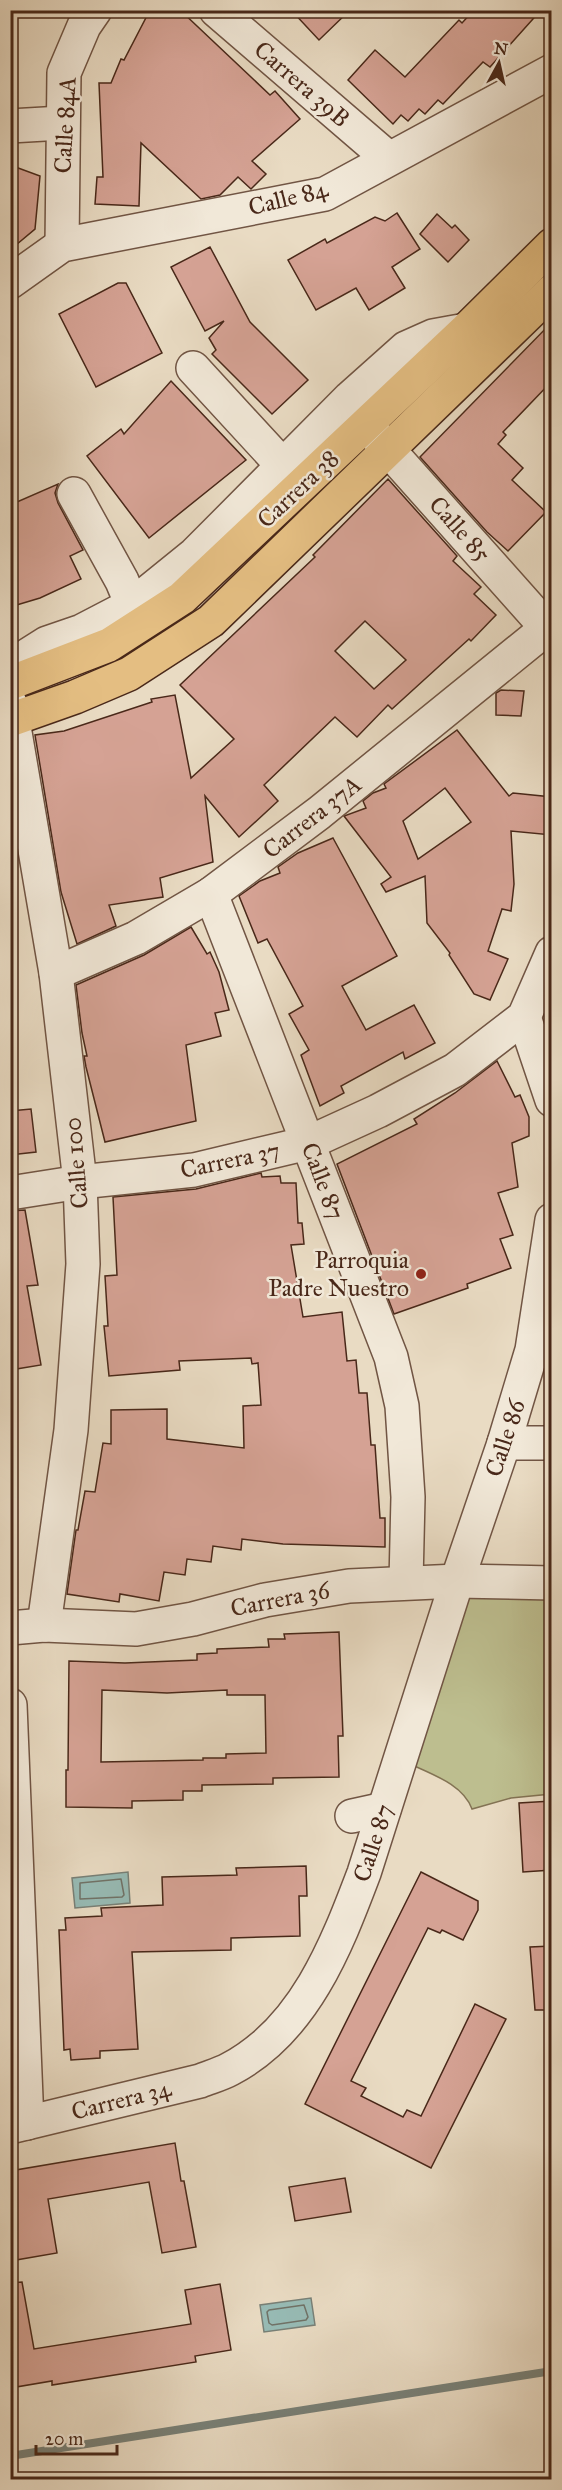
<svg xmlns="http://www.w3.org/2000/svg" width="562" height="2490" viewBox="0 0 562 2490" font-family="'IM FELL Great Primer',serif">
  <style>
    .green { fill: #bdbe8f; stroke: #837354; stroke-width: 1.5 }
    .water { fill: #97bbb5; stroke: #788077; stroke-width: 1.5 }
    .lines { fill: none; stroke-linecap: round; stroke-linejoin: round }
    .shore { stroke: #707267; stroke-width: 1.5 }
    .stream { stroke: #788077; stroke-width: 8 }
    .building { fill: #d5a294; stroke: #492819; stroke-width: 1.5; fill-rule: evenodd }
    .minor-casing { stroke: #715544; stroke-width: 36 }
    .major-casing { stroke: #492819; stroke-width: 36 }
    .minor { stroke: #f1e8d8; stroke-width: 33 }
    .major { stroke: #e4be82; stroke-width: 33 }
    .poi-dot { fill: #8f2418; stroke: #f1e8d8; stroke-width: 2 }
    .labels { text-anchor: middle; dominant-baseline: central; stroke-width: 5; stroke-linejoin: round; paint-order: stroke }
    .street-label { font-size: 24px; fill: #492819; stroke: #f1e8d8 }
    .poi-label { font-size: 24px; fill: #492819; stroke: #f1e8d8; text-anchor: end }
  </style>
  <rect width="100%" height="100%" fill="#e9dbc3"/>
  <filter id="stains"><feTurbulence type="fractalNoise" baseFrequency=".00333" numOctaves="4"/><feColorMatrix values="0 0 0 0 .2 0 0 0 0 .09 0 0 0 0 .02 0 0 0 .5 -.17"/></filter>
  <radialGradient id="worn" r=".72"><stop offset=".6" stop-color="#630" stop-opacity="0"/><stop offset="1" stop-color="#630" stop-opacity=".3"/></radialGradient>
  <path class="green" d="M464,1597H551V1794L511,1798L472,1809C463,1784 431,1774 408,1763Z"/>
  <g class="water">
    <path d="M128,1872L130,1903L75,1908L72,1878Z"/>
    <path d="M311,2298L315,2325L264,2332L260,2305Z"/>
  </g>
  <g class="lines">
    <g class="shore">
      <path d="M121,1879L124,1895L122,1897L80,1899V1883Z"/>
      <path d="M304,2305L308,2317L306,2320L272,2325L269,2323L267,2312L269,2310Z"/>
    </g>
    <path class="stream" d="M10,2456L552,2371"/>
  </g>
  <g class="building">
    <path d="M150,10H180L270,95L275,91L300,119L252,161L266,174L251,189L238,177L220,195L201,199L141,143L139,206L95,204L97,177H103L99,83H111L121,59L124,60Z"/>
    <path d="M291,10H350L319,40Z"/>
    <path d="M474,10H541L490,67L483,62L443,104L438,100L425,114L419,109L408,121L401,115L393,124L348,80L375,50L405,77L459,20L462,23Z"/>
    <path d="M10,165L40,176L35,229L10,250Z"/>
    <path d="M397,213L420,249L392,267L405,288L369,310L356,288L316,310L288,260L325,239L327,243L375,217L385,221Z"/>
    <path d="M437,214L452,228L455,225L469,240L448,262L420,234Z"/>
    <path d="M210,247L250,322L308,380L272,414L212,354L216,350L209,338L224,321L205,331L171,267Z"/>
    <path d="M118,283H126L162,353L96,387L59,314Z"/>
    <path d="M552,322V381L503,432L506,435L498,444L523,468L512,480L546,512L508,551L487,532L420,457Z"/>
    <path d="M171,381L246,460L149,538L87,456L121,429L124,434Z"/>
    <path d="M388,479L457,556L453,561L481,587L474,594L496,615L471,641L469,639L392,709L388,705L357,737L335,717L264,785L278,801L239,837L205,796L213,862L160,878L163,897L109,905L116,926L77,944L61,892L35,735L64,731L152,702L151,699L175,695L191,778L234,739L180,685L315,557L313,555ZM365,621L406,660L374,689L335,651Z"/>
    <path d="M58,484L55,493L58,503L83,550L70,556L81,579L40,598L10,607V505Z"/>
    <path d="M501,690L524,691L521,716L496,715V693Z"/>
    <path d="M457,730L509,796L513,793L552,797V835L511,831L514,884L511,911L502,909L488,951L508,959L490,1000L474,994L449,955L450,953L427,923L425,876L386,892L381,884L391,877L344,816L366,808L363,801L373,793L386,788L384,784ZM445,788L471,822L418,859L403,821Z"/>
    <path d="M333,838L397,956L342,986L366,1030L414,1005L435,1043L405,1059L403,1052L341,1086L344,1093L320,1106L301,1055L309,1050L289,1014L303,1006L267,939L258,943L239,896L260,881L280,873L278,867L298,853Z"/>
    <path d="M191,927L207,954L210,952L219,972L229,1010L215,1013L221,1036L186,1045L196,1121L105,1142L86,1067L84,1056H87L82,1033L76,985L144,955Z"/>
    <path d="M497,1061L515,1097L520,1095L529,1117V1136L512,1143L518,1187L498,1193L513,1235L500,1239L511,1268L467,1284L468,1288L394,1314L337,1164L417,1124L414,1119L455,1093Z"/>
    <path d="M31,1109L36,1152L10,1155V1111Z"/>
    <path d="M261,1173L262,1177L280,1176L281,1183H296L298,1223H302L304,1244L291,1245L303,1317L342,1312L347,1361L356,1360L359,1393H367L371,1445H375L380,1518H385V1547L283,1544L242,1539L241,1550L213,1546L211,1562L187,1559L185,1575L164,1572L159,1601L120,1594L119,1602L67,1594L76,1530H78L85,1491L95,1492L103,1443L111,1444V1410L167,1409V1439L244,1448L243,1406L261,1405L258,1363L252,1364L251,1358L179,1361L180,1370L109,1376L104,1326H108L105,1276L117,1275L113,1197L196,1189Z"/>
    <path d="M25,1210L38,1285L27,1286L41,1365L10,1370V1211Z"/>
    <path d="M339,1632L343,1736H338L339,1777L273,1778V1784L202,1785V1791H183V1800L132,1801V1808L66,1807V1770H68L69,1661L125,1663L197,1660V1654L217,1653V1649L269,1647L268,1639H285L284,1634ZM102,1690L167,1693L227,1690V1695H265L266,1753L226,1754V1758H203V1760L101,1762Z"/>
    <path d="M552,1801V1870L523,1872L519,1803Z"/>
    <path d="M306,1866L307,1896H299L300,1936L231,1938V1950L132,1952L138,2049L100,2051V2058L71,2060L70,2049L64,2050L59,1930H66L65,1918L102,1916L101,1908L163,1905L162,1877L237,1875L236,1868Z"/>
    <path d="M421,1872L478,1901V1910L463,1940L442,1930L440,1933L428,1928L351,2081L366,2088L361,2096L403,2117L407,2110L421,2116L475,2004L506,2019L431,2168L305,2104Z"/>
    <path d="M552,1946V2010H535L530,1947Z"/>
    <path d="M175,2143L181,2181H184L196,2247L162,2253L149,2182L48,2199L57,2253L10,2261V2171Z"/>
    <path d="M345,2178L351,2212L295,2221L289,2187Z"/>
    <path d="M22,2282L34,2349L191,2324L185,2290L220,2284L231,2350L195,2356L196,2362L52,2385V2381L10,2388V2283Z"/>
  </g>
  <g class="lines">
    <defs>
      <g id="minor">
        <path d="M216,10L388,158"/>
        <path d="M10,126L62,123"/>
        <path d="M62,245L64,73L84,26L95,10"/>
        <path d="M10,282L62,245L325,194L552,71"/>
        <path d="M193,368L273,455L285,465"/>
        <path d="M369,428L547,628L552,636"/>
        <path d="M74,494L122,581L132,605"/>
        <path d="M10,680L28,655L47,643L82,631L132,605L195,554L350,398L406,348L433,336L466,330"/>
        <path d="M10,703L56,973L80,1182L83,1264L71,1430L44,1625"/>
        <path d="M211,894L391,1357L402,1406L408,1497L406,1582"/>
        <path d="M56,973L136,938L211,894L319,813L547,628"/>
        <path d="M524,1017L552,1100"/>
        <path d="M10,1193L80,1182L194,1170L308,1143L378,1111L455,1070L524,1017L552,953"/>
        <path d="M504,1443H552"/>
        <path d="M10,1628L44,1625L136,1629L193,1619L265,1600L349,1586L457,1581L552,1583"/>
        <path d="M10,1705L27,2123"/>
        <path d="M352,1816L384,1809"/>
        <path d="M10,2127L200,2081C210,2077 221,2074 230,2069C304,2030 336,1947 364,1873L457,1581L504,1443L532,1350L552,1220"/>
      </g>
      <g id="major">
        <path d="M10,683L109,645L182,598L466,330L552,245"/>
        <path d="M10,720L75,697L129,674L211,621L552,291"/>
      </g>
    </defs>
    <use href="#minor" class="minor-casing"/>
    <use href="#major" class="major-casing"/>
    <use href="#minor" class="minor"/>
    <use href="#major" class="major"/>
  </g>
  <circle class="poi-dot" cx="421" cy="1274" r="6"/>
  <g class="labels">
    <g class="street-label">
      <text transform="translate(302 84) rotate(41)">Carrera 39B</text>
      <text transform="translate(65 125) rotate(-87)">Calle 84A</text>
      <text transform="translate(288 198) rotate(-14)">Calle 84</text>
      <text transform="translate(298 489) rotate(-43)">Carrera 38</text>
      <text transform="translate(460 529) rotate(48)">Calle 85</text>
      <text transform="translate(312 817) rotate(-38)">Carrera 37A</text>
      <text transform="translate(230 1160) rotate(-12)">Carrera 37</text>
      <text transform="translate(76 1163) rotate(-95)">Calle 100</text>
      <text transform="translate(323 1181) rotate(69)">Calle 87</text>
      <text transform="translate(505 1438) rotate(-72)">Calle 86</text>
      <text transform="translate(280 1599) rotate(-11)">Carrera 36</text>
      <text transform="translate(373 1843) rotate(-72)">Calle 87</text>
      <text transform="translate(121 2100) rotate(-14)">Carrera 34</text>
    </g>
    <g class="poi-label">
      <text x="409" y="1260">Parroquia<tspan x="409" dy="28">Padre Nuestro</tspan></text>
    </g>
  </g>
  <rect width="562" height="2490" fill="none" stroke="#e9dbc3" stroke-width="36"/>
  <rect x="12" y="12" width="538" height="2466" fill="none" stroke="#492819" stroke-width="3"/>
  <rect x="18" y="18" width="526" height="2454" fill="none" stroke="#492819" stroke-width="1.5"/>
  <g transform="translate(499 63) rotate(8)" stroke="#f1e8d8" stroke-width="4.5" paint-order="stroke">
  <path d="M0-4.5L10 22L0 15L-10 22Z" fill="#492819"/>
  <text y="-9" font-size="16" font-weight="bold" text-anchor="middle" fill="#492819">N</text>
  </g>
  <path d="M36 2445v9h81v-9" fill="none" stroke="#492819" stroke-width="3"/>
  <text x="45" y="2445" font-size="18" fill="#492819" stroke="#f1e8d8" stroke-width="4.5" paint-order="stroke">20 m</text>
  <rect width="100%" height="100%" filter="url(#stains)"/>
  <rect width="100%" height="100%" fill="url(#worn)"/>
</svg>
